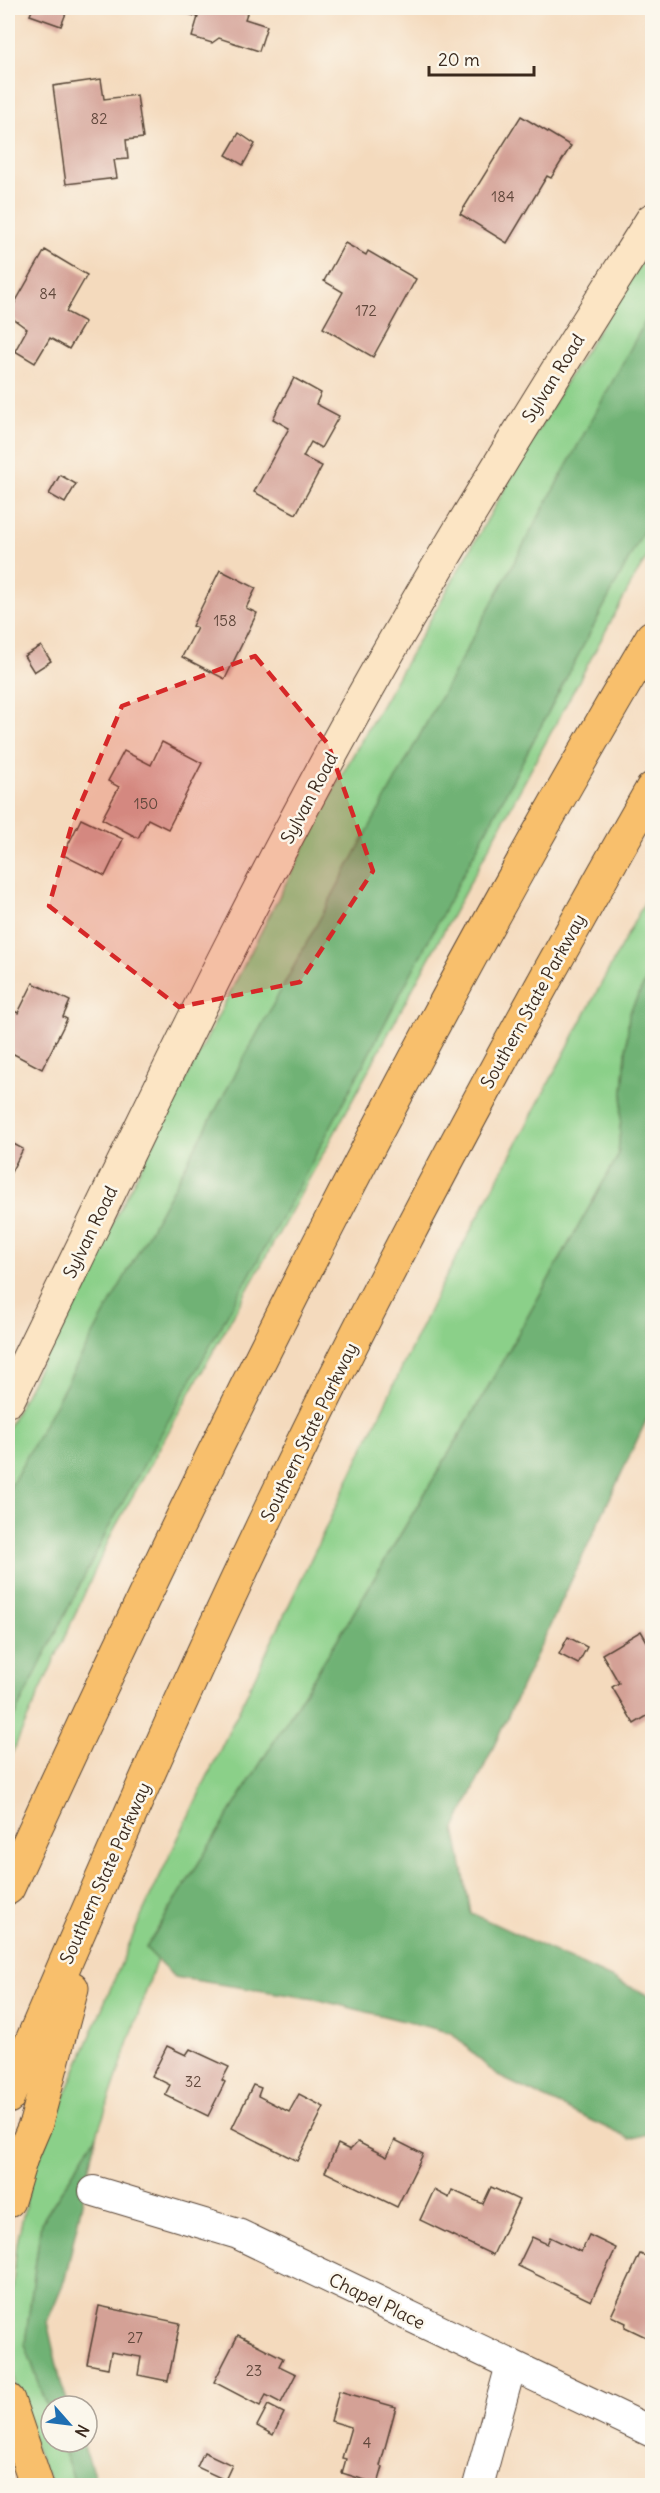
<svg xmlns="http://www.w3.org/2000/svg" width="660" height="2493" viewBox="0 0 660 2493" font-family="Delius,sans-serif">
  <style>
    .green { fill: #8bd089; stroke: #637d54; stroke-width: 1.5 }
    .forest { fill: #70b275; stroke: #566e4a; stroke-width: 1.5 }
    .building { fill: #d4a196 }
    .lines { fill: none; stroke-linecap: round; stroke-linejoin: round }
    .street-casing { stroke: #574436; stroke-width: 32 }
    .secondary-casing { stroke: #574436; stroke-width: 35 }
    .highway-casing { stroke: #574436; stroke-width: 35 }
    .street { stroke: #fff; stroke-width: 30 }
    .secondary { stroke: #fce5c4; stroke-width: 33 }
    .highway { stroke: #f8bf6c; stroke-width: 33 }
    .marked { fill: #d62828; fill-opacity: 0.2; stroke: #d62828; stroke-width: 4.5; stroke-dasharray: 12 8; stroke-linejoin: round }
    .labels { text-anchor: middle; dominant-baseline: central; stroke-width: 5; stroke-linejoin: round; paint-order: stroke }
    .number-label { font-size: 15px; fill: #61483c }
    .street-label { font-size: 18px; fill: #3b2a1e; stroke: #fbf7ec }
  </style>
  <rect width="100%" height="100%" fill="#fbf7ec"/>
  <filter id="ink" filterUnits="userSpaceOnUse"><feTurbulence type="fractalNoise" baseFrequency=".0167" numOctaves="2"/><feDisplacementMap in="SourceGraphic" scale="12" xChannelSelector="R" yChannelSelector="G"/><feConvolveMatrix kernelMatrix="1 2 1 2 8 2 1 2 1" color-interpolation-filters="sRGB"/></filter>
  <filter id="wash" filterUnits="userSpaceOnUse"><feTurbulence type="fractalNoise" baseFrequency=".008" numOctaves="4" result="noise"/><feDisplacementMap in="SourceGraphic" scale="24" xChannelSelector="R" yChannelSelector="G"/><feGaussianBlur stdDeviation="1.35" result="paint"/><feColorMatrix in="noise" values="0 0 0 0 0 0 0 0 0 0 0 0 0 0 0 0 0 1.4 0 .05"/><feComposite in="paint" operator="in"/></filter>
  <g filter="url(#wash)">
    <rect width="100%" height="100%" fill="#f4dabd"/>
    <g class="green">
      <path d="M652,245V549L636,575L339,1125L111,1535L8,1762V1428L336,785L564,385Z"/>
      <path d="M652,888V968L629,1014L618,1156L483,1396L350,1619L146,1948L157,1959L97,2135L41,2223L25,2344L51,2417V2442H60L76,2485H51L18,2407L8,2337L17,2243L32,2174L142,1914L437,1294Z"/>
    </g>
    <g class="forest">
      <path d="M652,309V515L301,1183L108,1529L8,1729V1491Z"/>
      <path d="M652,968V1408L455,1829L471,1913L652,1997V2133L630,2139L496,2075L452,2033L315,1999L174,1977L146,1948L350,1619L483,1396L618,1156L629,1014Z"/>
      <path d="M97,2135L65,2279L47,2322L61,2383L69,2406H51V2417L25,2344L41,2223Z"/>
      <path d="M60,2442H82L98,2485H76Z"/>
    </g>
    <g id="blocks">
      <g class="building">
        <path d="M33,8H68L61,26L30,15Z"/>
        <path d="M170,8H249L245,19L267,26L259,51L219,38L212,43L192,37L198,17Z"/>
        <path d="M101,79L104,99L137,95L143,138L126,140L128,159L114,160L117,178L66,184L53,86Z"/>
        <path d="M521,116L571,146L551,178L547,176L507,243L460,214Z"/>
        <path d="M239,133L255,144L243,165L226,155Z"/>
        <path d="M345,243L366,255L368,251L416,279L373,357L323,328L343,292L324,281Z"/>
        <path d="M45,250L87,275L66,312L85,322L69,349L50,338L35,363L15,351L27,329L8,315Z"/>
        <path d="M294,378L321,393L316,404L339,416L321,448L311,442L303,457L322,466L296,514L254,492L289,428L273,419Z"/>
        <path d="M60,475L76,484L65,503L49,494Z"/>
        <path d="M220,570L256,588L246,608L257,613L225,679L182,657L197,628L192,626Z"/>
        <path d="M41,646L51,661L34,672L24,656Z"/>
        <path d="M162,742L202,763L168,829L148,819L138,838L102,819L119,787L108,781L124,751L151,765Z"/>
        <path d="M81,819L123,839L105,876L63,855Z"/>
        <path d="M33,983L70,1001L63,1017L67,1019L42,1069L8,1051V1008L18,1013Z"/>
        <path d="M8,1141L23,1149L8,1178Z"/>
        <path d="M641,1631L652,1650V1713L634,1724L612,1687L619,1683L602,1654Z"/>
        <path d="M568,1637L587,1647L578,1664L559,1654Z"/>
        <path d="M167,2046L186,2055L190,2049L229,2067L222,2080L225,2082L208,2116L165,2095L170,2085L152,2076Z"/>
        <path d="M253,2085L261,2088L258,2096L289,2112L299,2094L324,2107L297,2161L232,2128Z"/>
        <path d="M395,2140L423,2154L397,2207L325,2172L338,2144L350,2150L358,2142L387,2157Z"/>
        <path d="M491,2187L519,2200L493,2255L420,2220L434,2190L449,2198L452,2190L483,2204Z"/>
        <path d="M589,2235L616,2248L591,2301L518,2266L532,2237L547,2244L550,2237L581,2252Z"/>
        <path d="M652,2246V2334L651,2333L648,2338L625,2327L626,2323L611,2316L640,2254L648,2257Z"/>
        <path d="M99,2306L180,2323L168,2381L138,2375L141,2357L111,2352L108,2368L87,2364Z"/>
        <path d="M238,2335L283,2358L279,2366L296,2374L281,2403L266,2395L260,2406L214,2382Z"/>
        <path d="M339,2391L396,2407L380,2466L383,2467L378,2484L342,2473L346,2459L342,2458L351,2427L331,2421Z"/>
        <path d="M268,2405L284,2413L273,2435L257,2426Z"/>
        <path d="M204,2452L232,2465L225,2480L197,2467Z"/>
      </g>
    </g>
  </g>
  <g filter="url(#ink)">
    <use href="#blocks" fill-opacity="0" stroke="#574436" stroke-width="1.5"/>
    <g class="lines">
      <defs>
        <g id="street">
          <path d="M94,2191L238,2234L652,2432"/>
          <path d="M478,2486L511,2365"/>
        </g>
        <path id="secondary" d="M8,1400C128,1156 243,907 378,670C465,517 558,368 652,220"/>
        <g id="highway">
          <path d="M8,1888C203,1461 413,1041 652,637"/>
          <path d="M8,2097C92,1899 178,1702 271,1508C388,1263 518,1024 652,789"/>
          <path d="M8,2201L21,2158L36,2123L72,1988"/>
          <path d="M8,2400L37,2486"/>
        </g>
      </defs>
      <use href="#street" class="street-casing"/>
      <use href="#secondary" class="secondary-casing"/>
      <use href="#highway" class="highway-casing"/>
      <use href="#street" class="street"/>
      <use href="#secondary" class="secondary"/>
      <use href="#highway" class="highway"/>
    </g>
  </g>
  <path class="marked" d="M255,656L328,744L373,871L300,982L179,1007L49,906L72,824L122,706Z"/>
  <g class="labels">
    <g class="number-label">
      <text x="99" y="118">82</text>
      <text x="503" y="196">184</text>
      <text x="48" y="293">84</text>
      <text x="366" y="310">172</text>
      <text x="225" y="620">158</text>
      <text x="146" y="803">150</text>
      <text x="193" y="2081">32</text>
      <text x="135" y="2337">27</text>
      <text x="254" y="2370">23</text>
      <text x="367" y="2442">4</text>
    </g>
    <g class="street-label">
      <text transform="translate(553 378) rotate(-58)">Sylvan Road</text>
      <text transform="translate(309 798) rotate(-62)">Sylvan Road</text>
      <text transform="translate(533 1001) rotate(-61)">Southern State Parkway</text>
      <text transform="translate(90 1232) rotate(-64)">Sylvan Road</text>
      <text transform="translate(309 1432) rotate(-64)">Southern State Parkway</text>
      <text transform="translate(105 1873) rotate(-66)">Southern State Parkway</text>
      <text transform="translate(377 2301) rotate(26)">Chapel Place</text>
    </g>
  </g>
  <rect width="660" height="2493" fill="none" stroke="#fbf7ec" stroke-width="30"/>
  <g transform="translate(69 2424) rotate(118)"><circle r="28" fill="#fbf7ec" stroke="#aea59a" stroke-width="1.5"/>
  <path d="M0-4.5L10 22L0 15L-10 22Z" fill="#1f6fb2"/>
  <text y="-9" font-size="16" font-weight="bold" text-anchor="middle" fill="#3b2a1e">N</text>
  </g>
  <path d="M429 66v9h105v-9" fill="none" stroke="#3b2a1e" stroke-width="3"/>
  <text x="438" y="66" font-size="18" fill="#3b2a1e" stroke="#fbf7ec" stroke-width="4.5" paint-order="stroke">20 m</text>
</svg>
